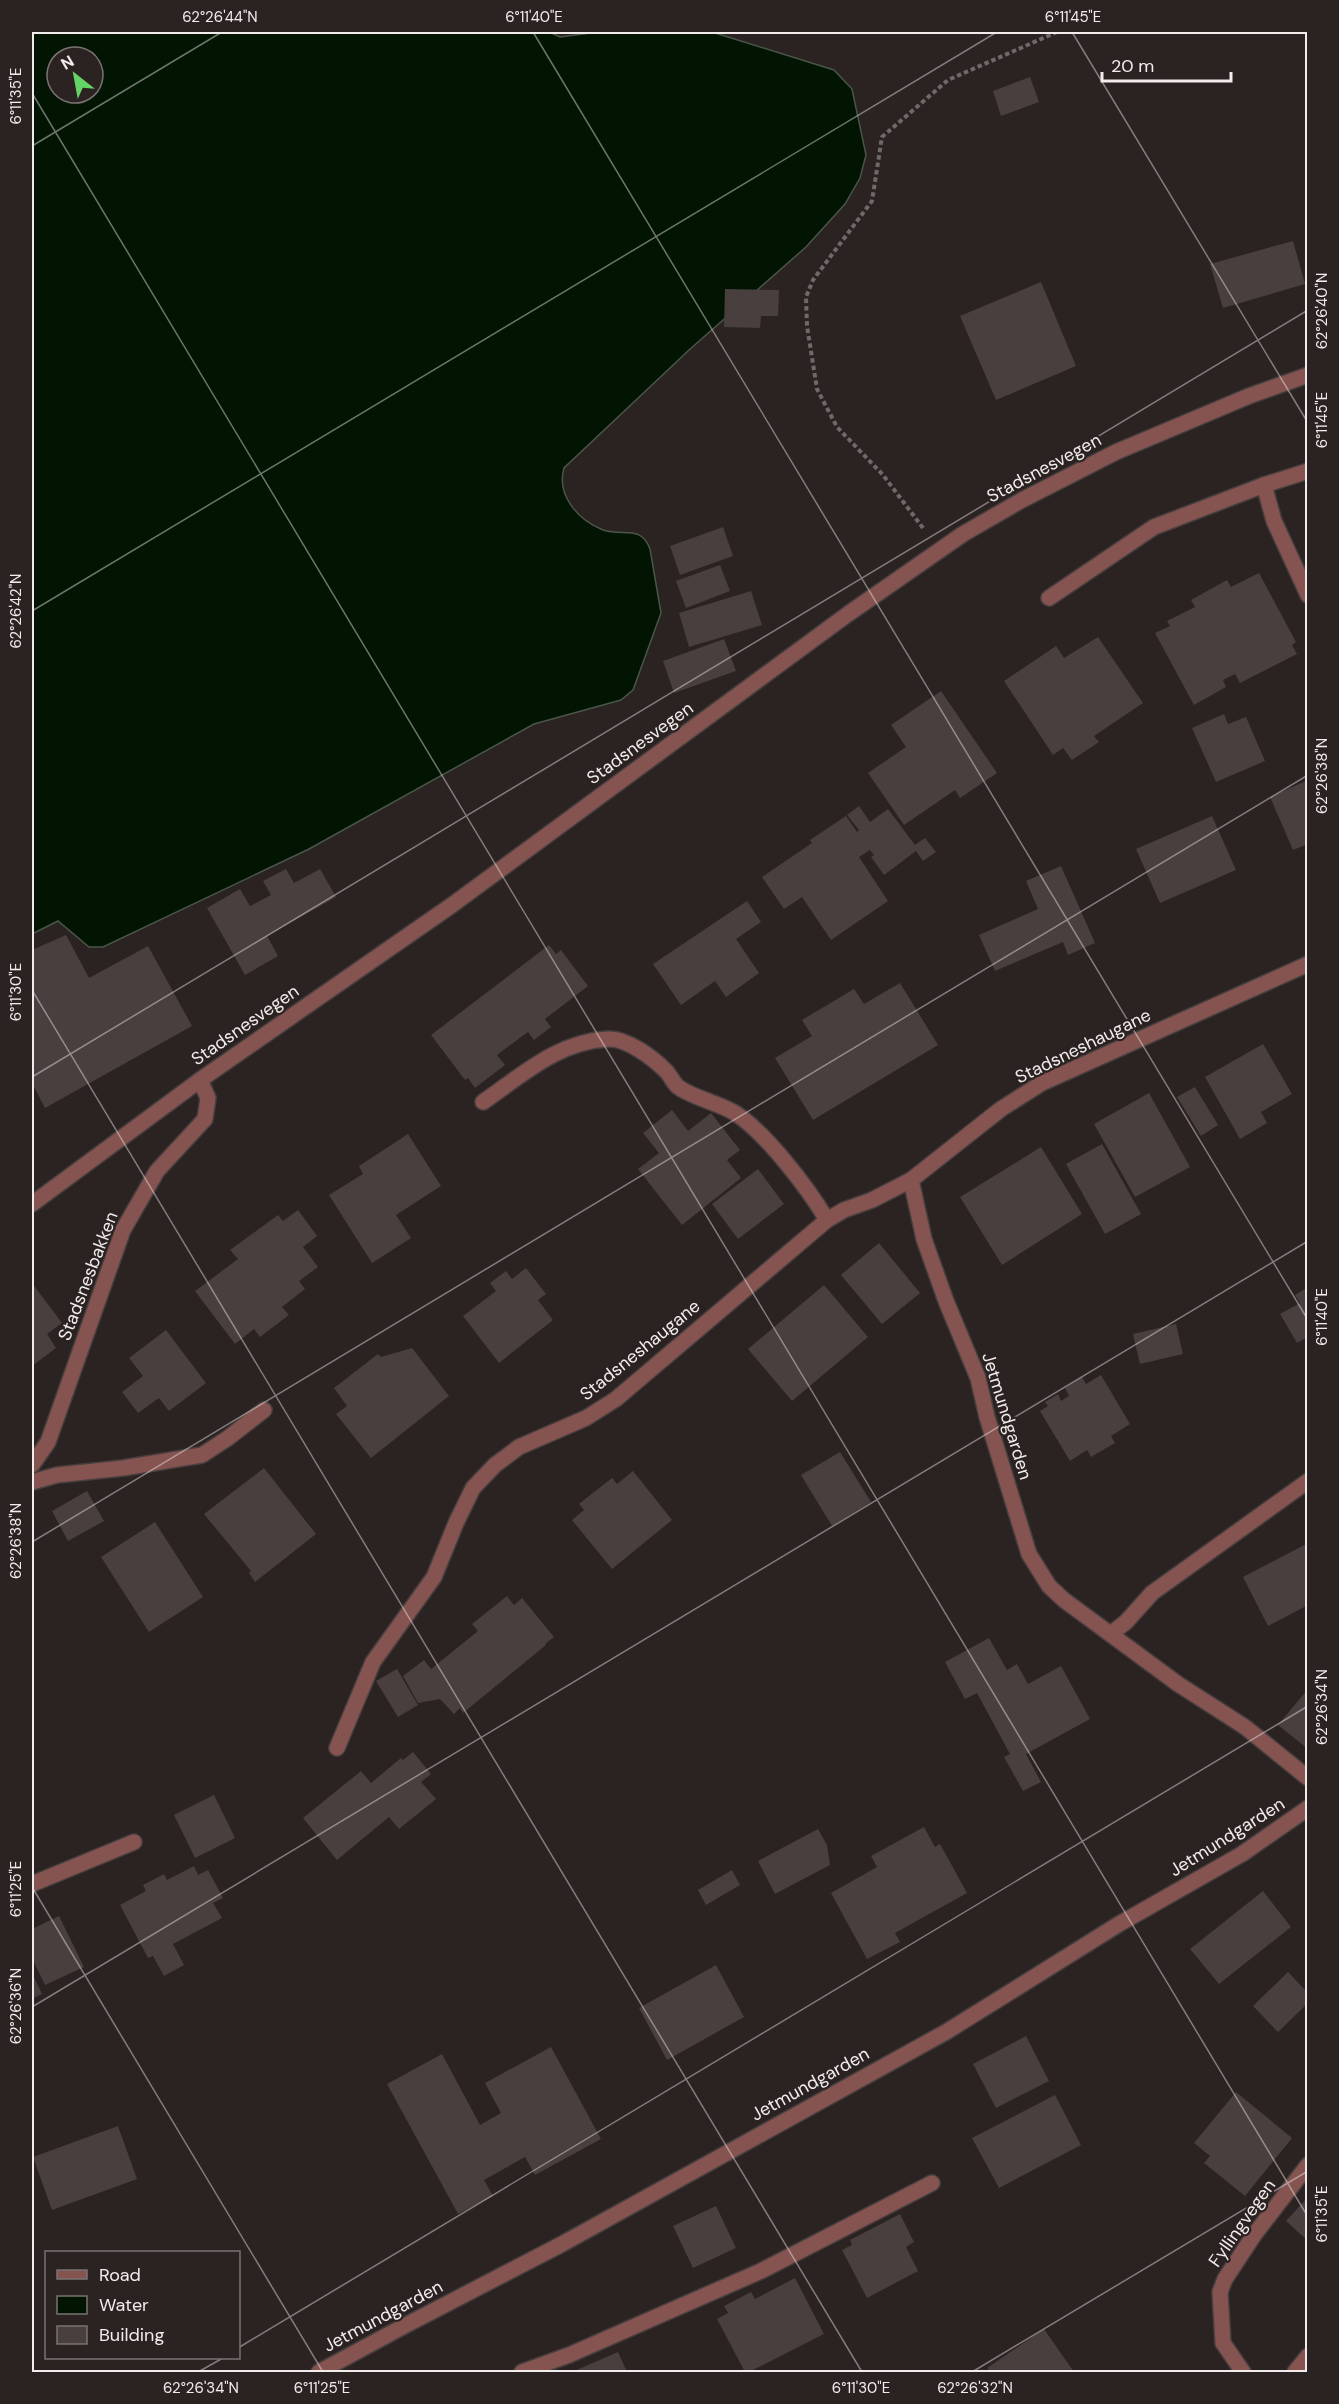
<svg xmlns="http://www.w3.org/2000/svg" width="1339" height="2404" viewBox="0 0 1339 2404" font-family="'DM Sans',sans-serif">
  <style>
    .water { fill: #011502; stroke: #495648; stroke-width: 1.5; fill-rule: evenodd }
    .building { fill: #483f3e }
    .lines { fill: none; stroke-linecap: round; stroke-linejoin: round }
    .minor-casing { stroke: #473e3e; stroke-width: 18 }
    .path { stroke: #716969; stroke-width: 4; stroke-dasharray: 4.5 3; stroke-linecap: butt }
    .minor { stroke: #855451; stroke-width: 15 }
    .ticks { fill: none; stroke: #f2ecec; stroke-width: 1.5; stroke-opacity: 0.45 }
    .labels { text-anchor: middle; dominant-baseline: central; stroke-width: 4.5; stroke-linejoin: round; paint-order: stroke }
    .street-label { font-size: 18px; fill: #f2ecec; stroke: #2b2222 }
    .neatline { fill: none; stroke: #f2ecec; stroke-width: 2 }
    .ticks-label { font-size: 15px; text-anchor: middle; fill: #f2ecec }
  </style>
  <rect width="100%" height="100%" fill="#2b2222"/>
  <path class="water" d="M32,32H549L560,37L598,32H712L834,70L852,89L866,155L860,178L845,204L806,247L689,350L564,468C556,495 578,520 603,530C622,537 641,524 650,549L661,613L633,690L621,700L534,724L309,849L103,947H89L58,921L32,934ZM57,57H93V93H57Z"/>
  <g class="building">
    <path d="M1030,77L1039,102L1001,116L993,91Z"/>
    <path d="M1293,241L1305,284L1223,308L1210,264Z"/>
    <path d="M1041,282L1076,366L996,400L960,316Z"/>
    <path d="M725,289L779,290L778,316H761L760,328L724,327Z"/>
    <path d="M723,527L733,556L680,575L670,546Z"/>
    <path d="M720,565L730,591L686,608L676,581Z"/>
    <path d="M1259,573L1296,642L1292,645L1297,654L1240,683L1235,674L1223,680L1226,687L1194,705L1155,633L1170,626L1167,621L1195,607L1191,600L1227,580L1231,587Z"/>
    <path d="M751,591L762,625L689,647L679,613Z"/>
    <path d="M1098,637L1143,703L1094,736L1099,742L1072,760L1063,748L1053,755L1004,681L1056,646L1064,658Z"/>
    <path d="M724,639L736,671L674,693L663,661Z"/>
    <path d="M941,691L997,773L960,798L955,790L904,825L868,773L906,747L891,725Z"/>
    <path d="M1224,714L1228,724L1246,717L1265,761L1216,782L1192,728Z"/>
    <path d="M1308,780V844L1293,850L1270,797Z"/>
    <path d="M859,806L870,822L888,809L915,845L925,838L936,852L923,861L916,851L884,875L871,857L874,855L870,850L859,857L888,901L831,940L802,897L784,909L762,877L812,843L810,840L846,816L857,832L859,830L847,815Z"/>
    <path d="M1212,816L1236,870L1160,903L1136,849Z"/>
    <path d="M1061,866L1095,943L1068,955L1063,942L995,971L979,935L1038,909L1026,881Z"/>
    <path d="M286,869L294,883L320,869L336,897L267,936L278,956L245,975L207,908L240,889L250,906L271,895L263,881Z"/>
    <path d="M747,901L761,922L736,939L759,973L726,997L715,981L681,1005L653,964Z"/>
    <path d="M66,935L89,978L148,946L192,1026L45,1108L32,1083V950Z"/>
    <path d="M549,945L556,954L561,950L588,986L545,1019L551,1027L534,1040L528,1032L497,1055L505,1065L475,1088L468,1078L465,1080L431,1035Z"/>
    <path d="M900,983L938,1045L813,1120L775,1058L812,1036L802,1020L854,989L864,1004Z"/>
    <path d="M1263,1044L1292,1094L1261,1112L1267,1123L1240,1139L1205,1077Z"/>
    <path d="M1195,1087L1218,1125L1201,1136L1177,1097Z"/>
    <path d="M1149,1093L1190,1167L1135,1197L1094,1124Z"/>
    <path d="M672,1110L688,1131L711,1113L740,1150L727,1160L741,1178L682,1225L638,1169L659,1153L643,1133Z"/>
    <path d="M408,1134L441,1186L396,1215L411,1238L372,1263L329,1195L363,1174L359,1166Z"/>
    <path d="M1102,1144L1141,1214L1105,1234L1066,1164Z"/>
    <path d="M1041,1147L1082,1214L1002,1265L960,1197Z"/>
    <path d="M758,1169L784,1204L738,1239L712,1204Z"/>
    <path d="M298,1210L317,1236L303,1247L318,1267L299,1281L305,1289L282,1307L289,1315L260,1337L254,1329L235,1344L195,1291L238,1259L230,1250L278,1215L283,1221Z"/>
    <path d="M879,1243L920,1293L882,1324L841,1275Z"/>
    <path d="M526,1268L546,1294L538,1300L553,1320L499,1363L463,1316L496,1291L490,1283L506,1271L512,1279Z"/>
    <path d="M32,1283L62,1323L47,1334L56,1348L32,1366Z"/>
    <path d="M824,1285L868,1337L792,1401L748,1349Z"/>
    <path d="M1308,1287V1337L1297,1343L1280,1314L1300,1303L1295,1295Z"/>
    <path d="M1176,1324L1183,1354L1140,1364L1133,1334Z"/>
    <path d="M166,1330L206,1383L169,1411L159,1398L138,1413L122,1392L143,1376L129,1358Z"/>
    <path d="M412,1348L449,1396L371,1458L336,1414L347,1406L334,1388L378,1354L381,1357Z"/>
    <path d="M1101,1375L1130,1424L1111,1436L1115,1443L1091,1457L1087,1450L1070,1461L1040,1411L1048,1406L1045,1402L1058,1394L1061,1401L1069,1396L1065,1388L1082,1377L1086,1384Z"/>
    <path d="M840,1452L871,1502L832,1526L801,1475Z"/>
    <path d="M264,1468L316,1534L255,1582L249,1573L251,1571L204,1514Z"/>
    <path d="M633,1471L672,1520L612,1569L572,1520L584,1510L579,1504L612,1478L617,1484Z"/>
    <path d="M87,1491L104,1521L68,1541L52,1511Z"/>
    <path d="M155,1522L203,1597L149,1632L101,1557Z"/>
    <path d="M1308,1543V1605L1268,1626L1243,1577Z"/>
    <path d="M507,1596L514,1605L522,1598L554,1637L545,1644L546,1645L463,1713L460,1708L454,1714L440,1699L418,1703L403,1676L424,1660L431,1669L478,1631L472,1624Z"/>
    <path d="M989,1638L1007,1670L1017,1664L1028,1684L1061,1666L1090,1719L1026,1754L1041,1782L1023,1791L1004,1757L1010,1754L977,1693L965,1699L945,1662Z"/>
    <path d="M397,1669L418,1705L398,1717L376,1681Z"/>
    <path d="M1308,1689V1749L1278,1725Z"/>
    <path d="M413,1752L431,1774L421,1782L436,1799L399,1829L389,1817L337,1860L303,1818L361,1771L371,1783L401,1758L403,1760Z"/>
    <path d="M214,1795L235,1838L195,1858L174,1815Z"/>
    <path d="M924,1827L935,1847L940,1844L967,1893L895,1933L900,1942L867,1959L831,1893L877,1867L871,1856Z"/>
    <path d="M818,1829L827,1845L830,1865L775,1894L758,1861Z"/>
    <path d="M194,1866L198,1875L208,1870L223,1898L213,1903L222,1918L173,1944L184,1965L164,1976L153,1956L148,1958L120,1905L146,1891L143,1885L164,1874L167,1880Z"/>
    <path d="M732,1870L740,1885L706,1905L698,1890Z"/>
    <path d="M1263,1891L1291,1927L1219,1984L1190,1949Z"/>
    <path d="M59,1916L84,1967L45,1985L32,1958V1929Z"/>
    <path d="M716,1965L744,2017L667,2060L639,2008Z"/>
    <path d="M1288,1972L1308,1993V2003L1278,2032L1253,2006Z"/>
    <path d="M32,1973L42,1994L32,1999Z"/>
    <path d="M1026,2036L1049,2081L996,2108L973,2064Z"/>
    <path d="M551,2047L601,2139L535,2175L525,2157L484,2180L493,2196L458,2214L387,2084L442,2054L480,2125L501,2113L485,2083Z"/>
    <path d="M1236,2092L1292,2138L1245,2196L1204,2163L1210,2156L1194,2143Z"/>
    <path d="M1055,2095L1081,2145L999,2188L972,2138Z"/>
    <path d="M118,2126L137,2179L52,2210L33,2157Z"/>
    <path d="M1308,2197V2241L1286,2221Z"/>
    <path d="M716,2206L736,2248L693,2268L673,2226Z"/>
    <path d="M900,2214L914,2242L906,2247L918,2271L867,2298L842,2250L852,2245L850,2240Z"/>
    <path d="M795,2278L824,2334L749,2372H745L717,2319L728,2313L724,2306L751,2292L755,2299Z"/>
    <path d="M1044,2329L1074,2372H990L987,2368Z"/>
    <path d="M618,2352L627,2372H572Z"/>
  </g>
  <g class="lines">
    <defs>
      <g id="minor">
        <path d="M1264,485L1274,521L1308,595"/>
        <path d="M1049,598L1154,527L1264,485L1308,471"/>
        <path d="M483,1102C522,1075 559,1041 608,1039C627,1038 653,1058 666,1071C670,1075 673,1082 677,1086C690,1097 719,1103 735,1113C766,1133 808,1188 827,1220"/>
        <path d="M911,1180L924,1239L946,1301L978,1378L987,1417L1029,1554L1049,1586L1064,1600L1178,1684L1245,1727L1308,1778"/>
        <path d="M32,1204L200,1080L452,905L848,614L963,534L1022,500L1116,452L1249,396L1308,375"/>
        <path d="M32,1465L48,1442L123,1230L157,1171L205,1119L208,1098L200,1080"/>
        <path d="M32,1482L57,1475L123,1468L202,1455L228,1438L264,1410"/>
        <path d="M1112,1633L1126,1622L1152,1593L1308,1481"/>
        <path d="M337,1748L373,1662L434,1577L456,1523L473,1488L495,1465L519,1447L586,1418L616,1399L827,1220L844,1210L872,1200L911,1180L1001,1109L1042,1083L1308,964"/>
        <path d="M32,1884L134,1842"/>
        <path d="M319,2372L406,2325L562,2244L946,2032L1119,1924L1242,1854L1308,1808"/>
        <path d="M522,2372L569,2355L761,2271L932,2183"/>
        <path d="M1243,2372L1223,2343L1220,2292L1225,2279L1254,2235L1308,2165"/>
        <path d="M1295,2372L1308,2356"/>
      </g>
    </defs>
    <use href="#minor" class="minor-casing"/>
    <path class="path" d="M923,528L883,475L837,427L817,389L807,326L806,297L813,280L872,201L882,137L948,80L1057,32"/>
    <use href="#minor" class="minor"/>
  </g>
  <path class="ticks" d="M533,32L1308,1320M1072,32L1308,423M32,93L1308,2217M32,146L222,32M32,611L997,32M32,990L862,2372M32,1077L1308,310M32,1542L1308,775M32,1887L323,2372M32,2007L1308,1241M238,2348L1308,1706M198,2372L223,2358M972,2372L1308,2171"/>
  <g class="labels">
    <g class="street-label">
      <text transform="translate(1044 468) rotate(-28)">Stadsnesvegen</text>
      <text transform="translate(640 743) rotate(-36)">Stadsnesvegen</text>
      <text transform="translate(245 1025) rotate(-35)">Stadsnesvegen</text>
      <text transform="translate(1083 1046) rotate(-26)">Stadsneshaugane</text>
      <text transform="translate(88 1276) rotate(-69)">Stadsnesbakken</text>
      <text transform="translate(640 1350) rotate(-39)">Stadsneshaugane</text>
      <text transform="translate(1007 1416) rotate(73)">Jetmundgarden</text>
      <text transform="translate(1227 1837) rotate(-32)">Jetmundgarden</text>
      <text transform="translate(810 2084) rotate(-29)">Jetmundgarden</text>
      <text transform="translate(1242 2223) rotate(-55)">Fyllingvegen</text>
      <text transform="translate(383 2316) rotate(-28)">Jetmundgarden</text>
    </g>
  </g>
  <rect width="1339" height="2404" fill="none" stroke="#2b2222" stroke-width="66"/>
  <rect x="45" y="2251" width="195" height="108" fill="#2b2222" stroke="#7b7373" stroke-width="1.5"/>
  <rect x="57" y="2270" width="30" height="9" fill="#855451" stroke="#7b7373" stroke-width="1.5"/>
  <text x="99" y="2281" font-size="18" fill="#f2ecec">Road</text>
  <rect x="57" y="2296" width="30" height="18" fill="#011502" stroke="#7b7373" stroke-width="1.5"/>
  <text x="99" y="2311" font-size="18" fill="#f2ecec">Water</text>
  <rect x="57" y="2326" width="30" height="18" fill="#483f3e" stroke="#7b7373" stroke-width="1.5"/>
  <text x="99" y="2341" font-size="18" fill="#f2ecec">Building</text>
  <g transform="translate(75 75) rotate(329)"><circle r="28" fill="#2b2222" stroke="#7b7373" stroke-width="1.5"/>
  <path d="M0-4.5L10 22L0 15L-10 22Z" fill="#65d467"/>
  <text y="-9" font-size="16" font-weight="bold" text-anchor="middle" fill="#f2ecec">N</text>
  </g>
  <path d="M1102 72v9h129v-9" fill="none" stroke="#f2ecec" stroke-width="3"/>
  <text x="1111" y="72" font-size="18" fill="#f2ecec" stroke="#2b2222" stroke-width="4.5" paint-order="stroke">20 m</text>
  <rect x="33" y="33" width="1273" height="2338" class="neatline"/>
  <g class="ticks-label">
    <text x="220" y="22">62°26'44"N</text>
    <text x="534" y="22">6°11'40"E</text>
    <text x="1073" y="22">6°11'45"E</text>
    <text transform="translate(16 96) rotate(-90)" y="5">6°11'35"E</text>
    <text transform="translate(1322 311) rotate(-90)" y="5">62°26'40"N</text>
    <text transform="translate(1322 420) rotate(-90)" y="5">6°11'45"E</text>
    <text transform="translate(16 611) rotate(-90)" y="5">62°26'42"N</text>
    <text transform="translate(1322 776) rotate(-90)" y="5">62°26'38"N</text>
    <text transform="translate(16 992) rotate(-90)" y="5">6°11'30"E</text>
    <text transform="translate(1322 1317) rotate(-90)" y="5">6°11'40"E</text>
    <text transform="translate(16 1541) rotate(-90)" y="5">62°26'38"N</text>
    <text transform="translate(1322 1707) rotate(-90)" y="5">62°26'34"N</text>
    <text transform="translate(16 1889) rotate(-90)" y="5">6°11'25"E</text>
    <text transform="translate(16 2006) rotate(-90)" y="5">62°26'36"N</text>
    <text transform="translate(1322 2214) rotate(-90)" y="5">6°11'35"E</text>
    <text x="201" y="2393">62°26'34"N</text>
    <text x="322" y="2393">6°11'25"E</text>
    <text x="861" y="2393">6°11'30"E</text>
    <text x="975" y="2393">62°26'32"N</text>
  </g>
</svg>
